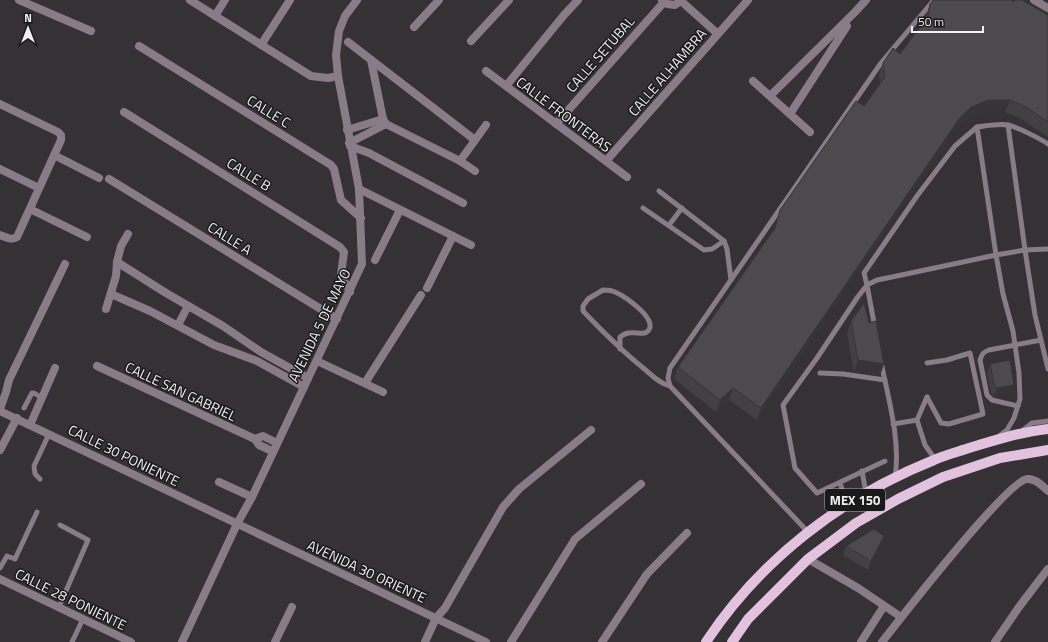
<svg xmlns="http://www.w3.org/2000/svg" width="1048" height="642" viewBox="0 0 1048 642" font-family="'Titillium Web',sans-serif">
  <style>
    .lines { fill: none; stroke-linecap: round; stroke-linejoin: round }
    .service { stroke: #8a7b88; stroke-width: 5 }
    .minor { stroke: #8a7b88; stroke-width: 8 }
    .tertiary { stroke: #8a7b88; stroke-width: 8 }
    .primary { stroke: #e2c2df; stroke-width: 10 }
    .wall { fill: #424042 }
    .shaded-wall { fill: #363436 }
    .building { fill: #4d4a4d; stroke: #363436 }
    .labels { text-anchor: middle; dominant-baseline: central; stroke-width: 3; stroke-linejoin: round; paint-order: stroke }
    .shield { fill: #1b1a1b; stroke: #b1afb1; stroke-width: 1 }
    .shield-label { font-size: 13px; font-weight: bold; fill: #f1eff1 }
    .street-label { font-size: 14px; fill: #f1eff1; stroke: #1b1a1b }
  </style>
  <rect width="100%" height="100%" fill="#353134"/>
  <g class="lines">
    <g class="service">
      <path d="M1008,125L1025,250L1035,315L1048,369"/>
      <path d="M977,127L955,146L917,196L864,273L867,285L877,280L892,277L996,255L1003,294L1013,331L1019,373L1020,399L1014,418L1007,430L999,436"/>
      <path d="M1048,144C1041,139 1017,127 1008,125C998,123 986,126 977,127L996,255L1025,250L1048,249"/>
      <path d="M659,191L724,241L727,249L731,280"/>
      <path d="M643,208L704,250L712,249L724,241"/>
      <path d="M669,225L682,208"/>
      <path d="M875,328L867,285L857,298L817,358L783,405L795,468L817,493L885,461"/>
      <path d="M620,349V337C630,328 643,337 648,331C659,319 624,296 615,292C611,290 607,290 603,290L588,299L583,306V311C602,331 621,350 642,367C651,374 658,383 670,386"/>
      <path d="M881,362C888,397 901,442 895,477"/>
      <path d="M927,363L947,360L970,353L983,414L949,424L941,423L927,397"/>
      <path d="M820,373L843,374L885,380"/>
      <path d="M1018,406L992,400L987,395L980,360C982,354 983,352 989,350L1041,340"/>
      <path d="M24,408L32,393H34L42,398"/>
      <path d="M917,420L925,445L935,459"/>
      <path d="M893,424L917,420L927,397"/>
      <path d="M1022,431L1032,423L1048,421"/>
      <path d="M862,471L866,493"/>
      <path d="M40,479L35,474L34,466L49,434"/>
      <path d="M840,483L847,504"/>
      <path d="M808,532L670,386L668,378L670,368L881,63L934,0"/>
      <path d="M0,568L7,556L15,559L37,512"/>
      <path d="M59,607L88,540L60,525"/>
      <path d="M72,642L83,619"/>
    </g>
    <g class="minor">
      <path d="M19,0L91,31"/>
      <path d="M190,0L311,76L328,78L338,76"/>
      <path d="M662,0L667,4L675,5L682,0"/>
      <path d="M681,1L718,34"/>
      <path d="M215,16L225,0"/>
      <path d="M414,27L439,0"/>
      <path d="M471,41L509,0"/>
      <path d="M348,42L475,140"/>
      <path d="M261,45L290,0"/>
      <path d="M139,46L331,165L334,169L341,200L361,218"/>
      <path d="M371,60L383,119L386,124L460,161L475,171"/>
      <path d="M486,71L627,177"/>
      <path d="M753,81L810,132"/>
      <path d="M506,86L564,15L578,0"/>
      <path d="M770,96L855,12L866,0"/>
      <path d="M0,104L58,132L61,135V140L17,237C11,241 6,237 0,235"/>
      <path d="M124,112L340,247L344,252L341,275L350,292"/>
      <path d="M790,114L847,26"/>
      <path d="M556,124L664,2"/>
      <path d="M347,130L383,119"/>
      <path d="M349,143L386,124"/>
      <path d="M350,146L369,153L463,203"/>
      <path d="M54,155L99,178"/>
      <path d="M460,161L486,125"/>
      <path d="M606,161L748,0"/>
      <path d="M0,169L39,188"/>
      <path d="M109,179L337,319"/>
      <path d="M359,189L471,245"/>
      <path d="M30,209L87,237"/>
      <path d="M375,260L400,210"/>
      <path d="M117,262L166,293L223,326L261,352L308,378"/>
      <path d="M427,288L453,236"/>
      <path d="M111,294L150,311L214,345L257,361L304,387"/>
      <path d="M106,309L116,276L117,262L121,246L128,234"/>
      <path d="M178,325L188,306"/>
      <path d="M317,361L383,392"/>
      <path d="M97,366L255,439L259,445L272,451"/>
      <path d="M365,383L421,295"/>
      <path d="M0,409L6,392L9,380L65,264"/>
      <path d="M30,425L55,368"/>
      <path d="M255,439L263,436L277,443"/>
      <path d="M0,450L17,418"/>
      <path d="M219,482L252,497"/>
      <path d="M808,559L858,588L901,617"/>
      <path d="M0,579L131,642"/>
      <path d="M275,642L292,607"/>
      <path d="M425,642L436,618L445,608L503,507L519,489L591,430"/>
      <path d="M511,642L575,539L641,484"/>
      <path d="M602,642L647,574L687,533"/>
      <path d="M861,642L884,606"/>
      <path d="M882,642C900,619 1008,480 1027,479C1035,478 1043,486 1048,491"/>
      <path d="M995,642L1019,607L1048,569"/>
    </g>
    <g class="tertiary">
      <path d="M1034,0L1048,8"/>
      <path d="M0,411L486,642"/>
      <path d="M182,642L237,524L252,497L362,264L359,189L338,76L336,55L339,31L345,16L357,0"/>
    </g>
    <g class="primary">
      <path d="M706,642C761,559 842,497 934,460C945,455 957,452 969,448C995,440 1021,432 1048,429"/>
      <path d="M732,642L748,619L808,559L856,523L898,499L943,477L1000,458L1048,450"/>
    </g>
  </g>
  <g class="wall">
    <path d="M1014,2L1048,15V137L1021,119L1005,112H985L967,119L954,131L757,420L729,400L716,412L674,379L678,367L774,230L780,210L864,106L880,84L879,75L883,63L900,54L925,19L930,4Z"/>
    <path d="M851,321L869,323L884,364L880,375L854,372L847,333Z"/>
    <path d="M990,364L1011,393L994,396L991,393L987,373Z"/>
    <path d="M884,536L880,545L868,570L843,555L846,546Z"/>
  </g>
  <g class="shaded-wall">
    <path d="M989,100H1010L1005,112H985L967,119L954,131L757,420L761,408L959,119L971,107Z"/>
    <path d="M858,360L884,364L880,375L854,372Z"/>
    <path d="M1014,385L1011,393L994,396L997,388Z"/>
    <path d="M733,388L729,400L716,412L720,400Z"/>
    <path d="M884,536L880,545L868,570L871,561Z"/>
  </g>
  <g class="building">
    <path d="M933,0H1011L1014,2L1015,0H1022L1048,15V122L1026,107L1010,100H989L971,107L959,119L761,408L733,388L720,400L678,367L775,228L780,210L856,101L864,106L885,77L883,63L893,48L900,54L928,16L930,4Z"/>
    <path d="M864,303L869,323L876,321L884,364L858,360L851,321Z"/>
    <path d="M1010,360L1014,385L997,388L994,384L990,364Z"/>
    <path d="M874,529L884,536L871,561L846,546Z"/>
  </g>
  <g class="labels">
    <rect class="shield" x="825" y="489" width="60" height="22" rx="3"/>
    <g class="shield-label">
      <text x="855" y="500">MEX 150</text>
    </g>
    <g class="street-label">
      <text transform="translate(600 54) rotate(-49)">CALLE SETUBAL</text>
      <text transform="translate(667 72) rotate(-49)">CALLE ALHAMBRA</text>
      <text transform="translate(269 111) rotate(32)">CALLE C</text>
      <text transform="translate(564 114) rotate(37)">CALLE FRONTERAS</text>
      <text transform="translate(249 174) rotate(32)">CALLE B</text>
      <text transform="translate(230 238) rotate(32)">CALLE A</text>
      <text transform="translate(319 325) rotate(-64)">AVENIDA 5 DE MAYO</text>
      <text transform="translate(181 391) rotate(25)">CALLE SAN GABRIEL</text>
      <text transform="translate(124 455) rotate(26)">CALLE 30 PONIENTE</text>
      <text transform="translate(367 571) rotate(25)">AVENIDA 30 ORIENTE</text>
      <text transform="translate(71 599) rotate(26)">CALLE 28 PONIENTE</text>
    </g>
  </g>
  <g transform="translate(28 28)" stroke="#1b1a1b" stroke-width="3" paint-order="stroke">
  <path d="M0-3L7 15L0 10L-7 15Z" fill="#f1eff1"/>
  <text y="-6" font-size="11" font-weight="bold" text-anchor="middle" fill="#f1eff1">N</text>
  </g>
  <path d="M912 26v6h71v-6" fill="none" stroke="#f1eff1" stroke-width="2"/>
  <text x="918" y="26" font-size="12" fill="#f1eff1" stroke="#1b1a1b" stroke-width="3" paint-order="stroke">50 m</text>
</svg>
